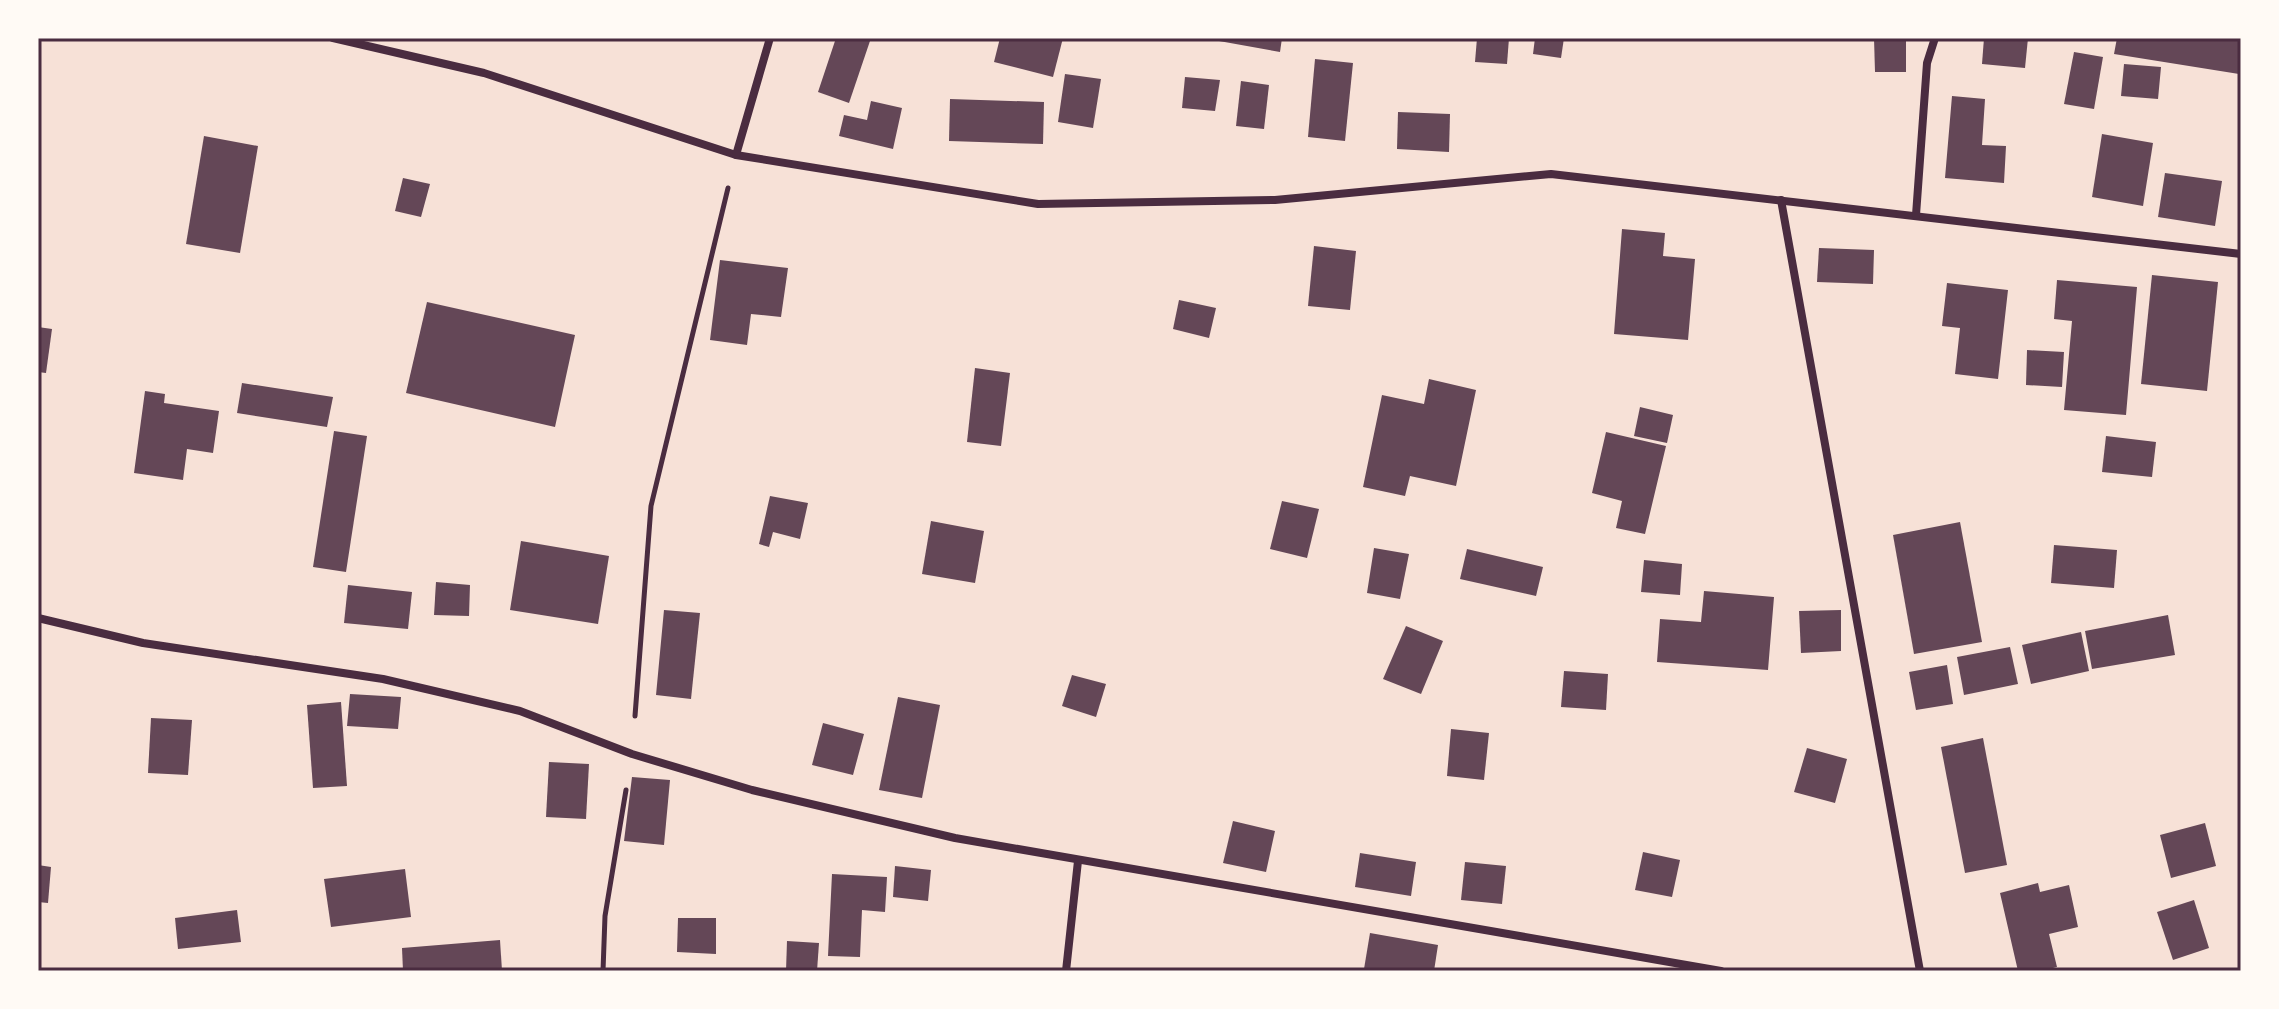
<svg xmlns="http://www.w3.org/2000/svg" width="2279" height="1009" viewBox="0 0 2279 1009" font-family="'Libre Baskerville',serif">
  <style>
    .building { fill: #644757 }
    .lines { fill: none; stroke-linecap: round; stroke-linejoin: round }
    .path { stroke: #4a2c40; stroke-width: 5 }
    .minor { stroke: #4a2c40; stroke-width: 8 }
    .neatline { fill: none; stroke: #4a2c40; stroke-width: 3 }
  </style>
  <rect width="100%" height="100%" fill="#f7e1d7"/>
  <g class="building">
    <path d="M836,38H871L849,103L818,92Z"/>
    <path d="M1000,38H1063L1053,77L994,62Z"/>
    <path d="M1219,38H1282L1280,52L1219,41Z"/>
    <path d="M1477,38H1509L1507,64L1475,62Z"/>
    <path d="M1535,38H1564L1561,58L1533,54Z"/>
    <path d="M1874,38H1906V72H1875Z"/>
    <path d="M1984,38H2028L2025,68L1982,64Z"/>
    <path d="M2117,38L2241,39L2239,74L2114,54Z"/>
    <path d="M2074,52L2103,57L2094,109L2064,104Z"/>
    <path d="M1315,59L1353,63L1345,141L1308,137Z"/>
    <path d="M2124,64L2161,67L2158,99L2121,96Z"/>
    <path d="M1065,74L1101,79L1093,128L1058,122Z"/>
    <path d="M1185,77L1220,80L1215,111L1182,108Z"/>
    <path d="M1241,81L1269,85L1264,129L1236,126Z"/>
    <path d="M1952,96L1985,99L1982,145L2006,146L2004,183L1945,178Z"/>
    <path d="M950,99L1044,102L1043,144L949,141Z"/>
    <path d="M871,101L902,108L893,149L839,136L844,115L867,120Z"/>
    <path d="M1398,112L1450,114L1449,152L1397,149Z"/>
    <path d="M2102,134L2153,143L2143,206L2092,197Z"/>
    <path d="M204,136L258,146L240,253L186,244Z"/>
    <path d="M2165,173L2222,181L2215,226L2158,217Z"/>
    <path d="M403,178L430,184L421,217L395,211Z"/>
    <path d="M1622,229L1665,233L1663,256L1695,259L1688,340L1614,334Z"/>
    <path d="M1314,246L1356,251L1350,310L1308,306Z"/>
    <path d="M1819,248L1874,250L1873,284L1817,282Z"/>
    <path d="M720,260L788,268L781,317L751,314L747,345L710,340Z"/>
    <path d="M2152,275L2218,282L2207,391L2141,384Z"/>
    <path d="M2057,280L2137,287L2126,415L2064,410L2072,321L2054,319Z"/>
    <path d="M1947,283L2008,290L1998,379L1955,374L1960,328L1942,326Z"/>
    <path d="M1179,300L1216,308L1209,338L1173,329Z"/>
    <path d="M427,302L575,335L555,427L406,393Z"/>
    <path d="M38,327L52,329L46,373L38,372Z"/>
    <path d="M2027,350L2064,352L2062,387L2026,385Z"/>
    <path d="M975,368L1010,373L1001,446L967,442Z"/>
    <path d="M1429,379L1476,390L1456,486L1410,476L1405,496L1363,487L1382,395L1424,404Z"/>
    <path d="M242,383L333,397L327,427L237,413Z"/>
    <path d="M145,391L165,394L164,403L219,411L213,453L187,449L183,480L134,473Z"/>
    <path d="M1640,407L1673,415L1667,443L1634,436Z"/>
    <path d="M334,431L367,436L346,572L313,567Z"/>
    <path d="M1606,432L1666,446L1645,534L1616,528L1622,501L1592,493Z"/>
    <path d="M2106,436L2156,442L2152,477L2102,472Z"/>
    <path d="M770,496L808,503L800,539L773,532L769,547L759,544Z"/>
    <path d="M1282,501L1319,509L1307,558L1270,549Z"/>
    <path d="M931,521L984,531L975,583L922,574Z"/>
    <path d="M1960,522L1982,642L1914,654L1893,535Z"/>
    <path d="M521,541L609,556L598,624L510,610Z"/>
    <path d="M2054,545L2117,550L2114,588L2051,583Z"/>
    <path d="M1374,548L1409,554L1400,599L1367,593Z"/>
    <path d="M1467,549L1543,567L1536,596L1460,579Z"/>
    <path d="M1644,560L1682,564L1680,595L1641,592Z"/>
    <path d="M436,582L470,585L469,616L434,615Z"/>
    <path d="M348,585L412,592L408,629L344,623Z"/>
    <path d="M1704,591L1774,597L1768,670L1657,662L1660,619L1701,622Z"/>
    <path d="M664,610L700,613L691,699L656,695Z"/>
    <path d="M1841,610V651L1801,653L1799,611Z"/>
    <path d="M2168,615L2175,655L2092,669L2085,631Z"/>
    <path d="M1406,626L1443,641L1421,694L1383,679Z"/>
    <path d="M2081,632L2089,671L2031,684L2022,645Z"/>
    <path d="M2010,647L2018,684L1964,695L1957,657Z"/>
    <path d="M1947,665L1953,704L1916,710L1909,672Z"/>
    <path d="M1564,671L1608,674L1606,710L1561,707Z"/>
    <path d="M1072,675L1106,684L1096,717L1062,706Z"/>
    <path d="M350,694L401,697L398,729L347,726Z"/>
    <path d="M898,697L940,705L922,798L879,790Z"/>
    <path d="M341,702L347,786L313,788L307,705Z"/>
    <path d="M151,718L192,720L188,775L148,773Z"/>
    <path d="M823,723L864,734L853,775L812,765Z"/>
    <path d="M1451,729L1489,733L1484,780L1447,776Z"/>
    <path d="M1983,738L2007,865L1965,873L1941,747Z"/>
    <path d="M1807,748L1847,759L1835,803L1794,792Z"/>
    <path d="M549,762L589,764L586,819L546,817Z"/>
    <path d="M632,777L670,780L664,845L624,841Z"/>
    <path d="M1233,821L1275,831L1266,872L1223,863Z"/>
    <path d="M2205,823L2216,866L2171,878L2160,835Z"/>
    <path d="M1643,852L1680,860L1672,897L1635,890Z"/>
    <path d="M1360,853L1416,862L1411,896L1355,887Z"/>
    <path d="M1465,862L1506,866L1502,904L1461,900Z"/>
    <path d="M38,865L51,867L48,903L38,902Z"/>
    <path d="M895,866L931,870L928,901L893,897Z"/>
    <path d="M405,869L411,917L331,927L324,879Z"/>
    <path d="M832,874L887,877L885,912L862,910L860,957L828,956Z"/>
    <path d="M2038,883L2040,892L2069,885L2078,927L2049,934L2057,967L2041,971H2018L2000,893Z"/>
    <path d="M2194,900L2209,948L2173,960L2157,912Z"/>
    <path d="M237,910L241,942L178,949L175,918Z"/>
    <path d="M678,918H716V954L677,952Z"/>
    <path d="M1370,933L1438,945L1434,971H1377L1364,969Z"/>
    <path d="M500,940L502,971H403L402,948Z"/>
    <path d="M787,941L819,943L817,971H786Z"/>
  </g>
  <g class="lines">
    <g class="path">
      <path d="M635,716L651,506L728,188"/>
      <path d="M603,971L605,916L626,790"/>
    </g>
    <g class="minor">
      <path d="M333,38L484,73L736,155L1038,204L1275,200L1551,174L2241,254"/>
      <path d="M736,155L770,38"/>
      <path d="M1781,200L1920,971"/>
      <path d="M1916,215L1927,63L1935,38"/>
      <path d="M38,618L143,643L383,679L520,711L632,754L752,790L955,838L1721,971"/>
      <path d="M1066,971L1078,861"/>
    </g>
  </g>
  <rect width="2279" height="1009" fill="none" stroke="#fffaf5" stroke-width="80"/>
  <rect x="40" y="40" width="2199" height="929" class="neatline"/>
</svg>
